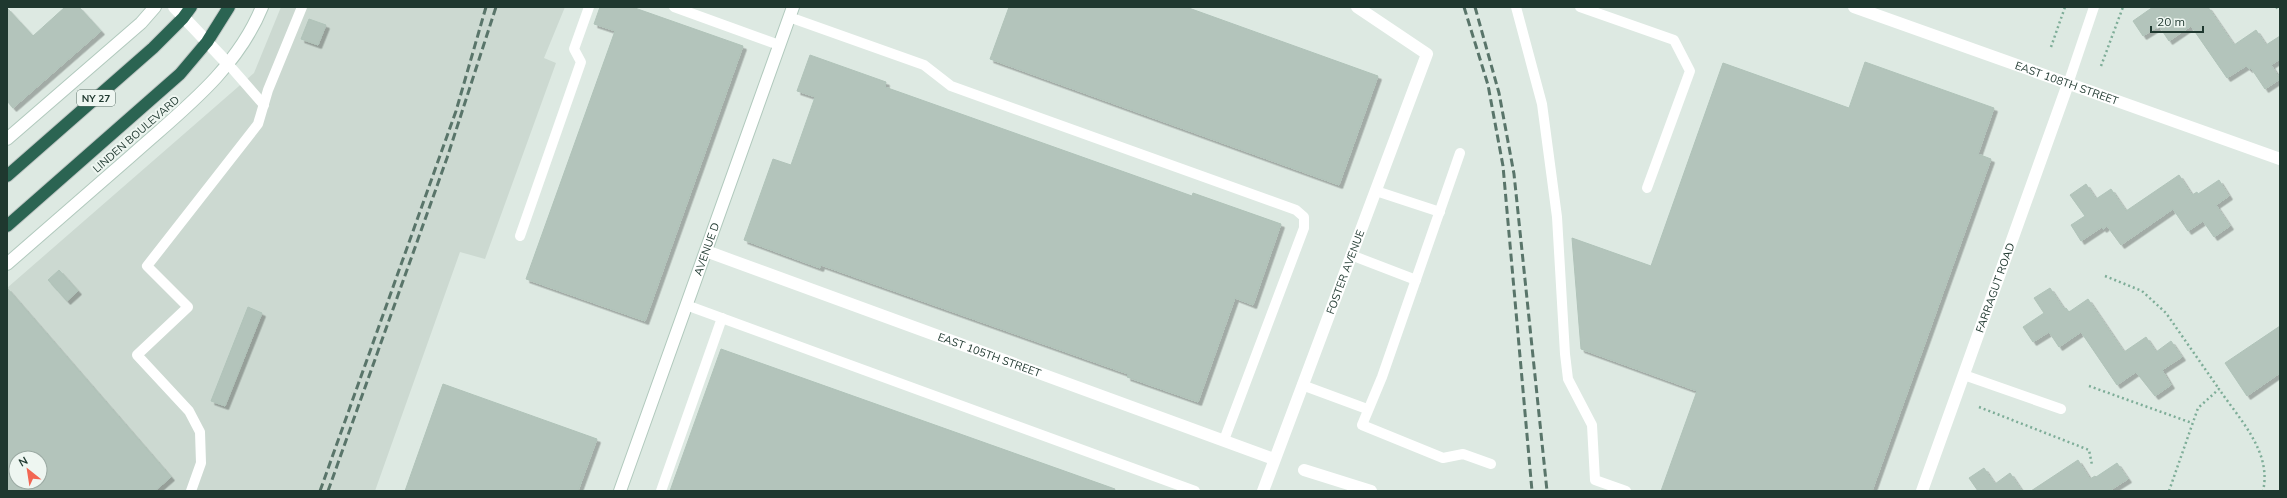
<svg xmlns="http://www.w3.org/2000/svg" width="2287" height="498" viewBox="0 0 2287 498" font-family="Mulish,sans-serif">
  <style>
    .built { fill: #ccd9d1; fill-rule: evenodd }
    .building { fill: #b3c4bb; stroke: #b0c3b9; fill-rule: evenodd; filter: url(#shadow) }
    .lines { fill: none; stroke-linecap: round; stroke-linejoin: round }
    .secondary-casing { stroke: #b1c9bd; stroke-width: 14 }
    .highway-casing { stroke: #c0c7c5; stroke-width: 14 }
    .path { stroke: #7ead98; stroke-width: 2.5; stroke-dasharray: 2 3; stroke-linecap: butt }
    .lane { stroke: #fff; stroke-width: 10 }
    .street { stroke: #fff; stroke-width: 12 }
    .secondary { stroke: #fff; stroke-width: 12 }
    .highway { stroke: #2b6452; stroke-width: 12 }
    .rail { stroke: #59756a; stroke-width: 3; stroke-dasharray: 8 4; stroke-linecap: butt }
    .labels { text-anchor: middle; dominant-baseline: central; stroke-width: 4; stroke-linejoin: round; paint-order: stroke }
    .shield { fill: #eef6f1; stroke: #5d7169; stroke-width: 1 }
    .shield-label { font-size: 10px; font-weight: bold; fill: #1f382f }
    .street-label { font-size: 11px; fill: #1f382f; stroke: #eef6f1 }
  </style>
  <defs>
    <filter id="shadow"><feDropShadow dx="3.5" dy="3.5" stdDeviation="0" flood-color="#0004"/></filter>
  </defs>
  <rect width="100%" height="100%" fill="#dde9e2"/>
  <path class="built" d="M281,7H565L544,58L556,63L485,259L460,252L375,491H7V288L254,73ZM16,458H40V482H16Z"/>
  <g class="building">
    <path d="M65,7H79L101,31L13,108L7,101V8L33,36Z"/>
    <path d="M600,7H632L743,46L645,321L526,279L615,31L594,24Z"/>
    <path d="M1009,7H1186L1378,76L1339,185L990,59Z"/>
    <path d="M2153,7H2208L2234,45L2256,30L2266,45L2280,36V59L2271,65L2280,79L2265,89L2251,68L2249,69L2246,66L2227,78L2191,26L2169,41L2159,26L2143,36L2133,21Z"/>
    <path d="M309,19L326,25L318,45L301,39Z"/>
    <path d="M810,55L886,82L885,87L1192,196L1193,193L1281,224L1253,305L1235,298L1198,402L1127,377L1128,374L821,265L820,268L744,240L773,159L791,165L815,97L797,91Z"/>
    <path d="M1865,62L1994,108L1978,154L1991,159L1872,491H1661L1697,391L1581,349L1572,238L1651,266L1723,63L1849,108Z"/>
    <path d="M2179,175L2192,195L2197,192L2198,194L2219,180L2229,196L2216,205L2230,226L2214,237L2203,221L2188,231L2173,209L2121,245L2107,226L2103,229L2102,227L2081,241L2071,225L2085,216L2070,195L2086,184L2096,199L2111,189L2126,211Z"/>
    <path d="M59,270L78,291L67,301L48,280Z"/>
    <path d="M7,288L171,477L155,491H7ZM16,458H40V482H16Z"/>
    <path d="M2050,288L2064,309L2066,308L2069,312L2088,299L2124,352L2146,337L2156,352L2171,341L2182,357L2162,370L2171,385L2155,396L2136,372L2117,385L2081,332L2059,347L2049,332L2033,342L2023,327L2044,313L2034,298Z"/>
    <path d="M248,307L262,313L225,406L211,401Z"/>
    <path d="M2280,326V373L2247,396L2225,363Z"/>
    <path d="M721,349L1115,489L1114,491H670Z"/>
    <path d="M443,384L597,439L578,491H405Z"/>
    <path d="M2078,460L2090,479L2095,476L2096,477L2117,463L2128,479L2109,491H2031Z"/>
    <path d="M1984,468L1995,484L2010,473L2022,491H1978L1969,478Z"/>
  </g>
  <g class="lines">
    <defs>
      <g id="secondary">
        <path d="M7,139L141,23L155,7"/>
        <path d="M7,264C48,228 90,192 131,156C181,111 236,71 262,7"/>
        <path id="s5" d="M620,491L793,7"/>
      </g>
      <g id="highway">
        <path d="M7,176L153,48L183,18L191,7"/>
        <path d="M7,226L180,74L207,42L229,7"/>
      </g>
    </defs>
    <use href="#secondary" class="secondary-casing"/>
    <use href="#highway" class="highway-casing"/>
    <g class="path">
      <path d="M2276,7L2280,10"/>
      <path d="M2051,47L2065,7"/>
      <path d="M2101,66L2123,7"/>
      <path d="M2105,276L2142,291L2166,313L2219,389"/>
      <path d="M2089,386L2192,423"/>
      <path d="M1979,407L2089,450L2092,465"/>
      <path d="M2169,491L2198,408L2219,389C2240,420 2272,452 2263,491"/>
    </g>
    <g class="lane">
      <path d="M674,7L779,45"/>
      <path d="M1516,7L1542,104L1557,217L1565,354L1568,379L1592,425L1595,480L1626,491"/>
      <path d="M1580,7L1674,40L1690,71L1647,188"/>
      <path d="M789,17L924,65L951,86L1296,210L1304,217V228L1224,440"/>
      <path d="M229,65L264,105"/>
      <path d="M2068,84L2094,7"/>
      <path d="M1460,153L1382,377L1362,425L1443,458L1463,454L1491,464"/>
      <path d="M1376,191L1440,212"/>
      <path d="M520,236L581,62L574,49L589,7"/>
      <path d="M1351,255L1416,280"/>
      <path d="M686,305L1195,491"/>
      <path d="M1964,375L2061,409"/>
      <path d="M1302,385L1367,409"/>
      <path d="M191,491L201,463L200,432L189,411L137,355L188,307L147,266L258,124L268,90L302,7"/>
      <path d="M661,491L722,318"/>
    </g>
    <g class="street">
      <path d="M174,7L229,65"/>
      <path id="s1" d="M1854,7L2280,159"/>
      <path id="s2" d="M706,251L1274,459"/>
      <path d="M1304,470L1371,491"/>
      <path id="s3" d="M1263,491L1427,54L1357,7"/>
      <path id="s4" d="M1922,491L2068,84"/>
    </g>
    <use href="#secondary" class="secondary"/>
    <use href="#highway" class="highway"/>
    <g class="rail">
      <path d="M1464,7L1488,85L1503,166L1532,491"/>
      <path d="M1475,7L1499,93L1514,174L1547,491"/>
      <path d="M320,491L456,111L486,7"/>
      <path d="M328,491L447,158L496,7"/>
    </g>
  </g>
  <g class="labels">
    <rect class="shield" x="77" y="90" width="38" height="16" rx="3"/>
    <g class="shield-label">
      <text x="96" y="98">NY 27</text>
    </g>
    <g class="street-label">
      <text stroke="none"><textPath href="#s1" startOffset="226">EAST 108TH STREET</textPath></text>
      <text transform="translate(136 134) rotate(-41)">LINDEN BOULEVARD</text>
      <text stroke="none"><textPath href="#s5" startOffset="257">AVENUE D</textPath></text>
      <text stroke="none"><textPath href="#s3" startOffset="234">FOSTER AVENUE</textPath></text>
      <text stroke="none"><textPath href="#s4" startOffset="216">FARRAGUT ROAD</textPath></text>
      <text stroke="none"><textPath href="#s2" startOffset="302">EAST 105TH STREET</textPath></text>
    </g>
  </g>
  <rect width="2287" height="498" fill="none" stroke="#1f382f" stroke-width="16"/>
  <g transform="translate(28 470) rotate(330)"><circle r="19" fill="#eef6f1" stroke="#9baaa3"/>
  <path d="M0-3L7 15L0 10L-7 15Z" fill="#f26653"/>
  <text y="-6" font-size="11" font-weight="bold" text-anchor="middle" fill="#1f382f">N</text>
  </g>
  <path d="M2151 26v6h52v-6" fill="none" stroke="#1f382f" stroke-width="2"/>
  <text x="2157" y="26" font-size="12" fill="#1f382f" stroke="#eef6f1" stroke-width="3" paint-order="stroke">20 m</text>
</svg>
